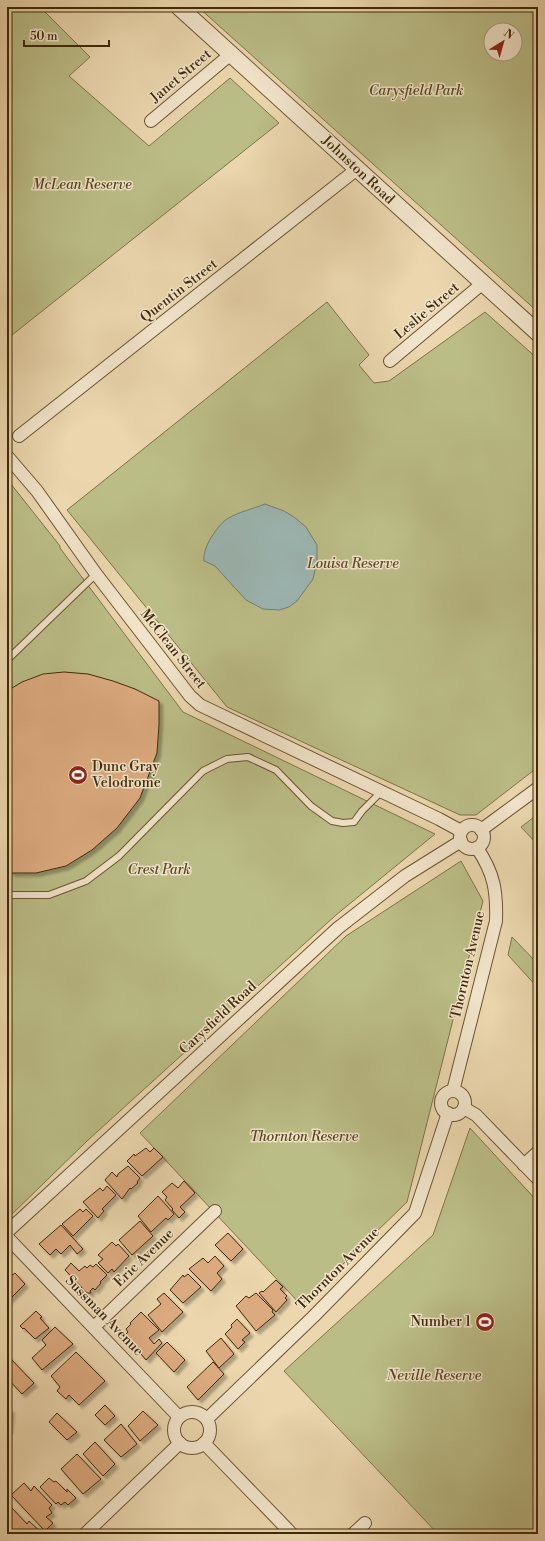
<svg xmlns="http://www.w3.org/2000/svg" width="545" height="1541" viewBox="0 0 545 1541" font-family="'Libre Bodoni',serif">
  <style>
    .green { fill: #bbbd87; stroke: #7d7348; fill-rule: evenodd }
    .water { fill: #9cb7b4; stroke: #777e6f }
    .building { fill: #dcaa7f; stroke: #3f2908; filter: url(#shadow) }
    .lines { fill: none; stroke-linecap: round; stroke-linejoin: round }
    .service-casing { stroke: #6a5431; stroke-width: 8 }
    .minor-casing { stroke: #6a5431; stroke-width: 14 }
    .tertiary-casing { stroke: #6a5431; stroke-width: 18 }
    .service { stroke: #f2e4ca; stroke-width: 6 }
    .minor { stroke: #f2e4ca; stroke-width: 12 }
    .tertiary { stroke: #f2e4ca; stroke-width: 16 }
    .labels { text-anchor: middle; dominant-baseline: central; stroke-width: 3; stroke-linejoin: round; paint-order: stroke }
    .street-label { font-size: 14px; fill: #3f2908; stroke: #f2e4ca }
    .park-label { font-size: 14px; font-style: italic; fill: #584721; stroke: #f2e4ca }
    .poi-label { font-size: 14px; fill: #3f2908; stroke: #f2e4ca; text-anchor: start }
  </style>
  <defs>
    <filter id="shadow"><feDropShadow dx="3.5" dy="3.5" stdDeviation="1" flood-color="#0004"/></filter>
  </defs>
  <rect width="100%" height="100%" fill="#ebd6ad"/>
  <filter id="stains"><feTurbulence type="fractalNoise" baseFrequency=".005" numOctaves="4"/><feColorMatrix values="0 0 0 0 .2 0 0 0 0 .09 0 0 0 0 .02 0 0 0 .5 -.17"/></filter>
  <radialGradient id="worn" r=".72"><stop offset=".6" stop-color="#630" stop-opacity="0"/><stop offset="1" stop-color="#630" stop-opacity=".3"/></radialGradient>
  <g class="green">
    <path d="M7,7H40L90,57L69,76L149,146L230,78L279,123L7,339Z"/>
    <path d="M198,7H538V312ZM491,30H515V54H491Z"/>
    <path d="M327,302L369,355L359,365L374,383L389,381L485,312L538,359V767L476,815H460L227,707L67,510Z"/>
    <path d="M7,479L60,546V548L183,712L435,834L336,915L87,1141L7,1219Z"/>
    <path d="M538,814V845L521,827Z"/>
    <path d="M461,861L483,901L407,1202L301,1305L140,1133L346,936Z"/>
    <path d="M512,937L538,964V988L508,955Z"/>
    <path d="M470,1128L538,1202V1534H438L284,1371L433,1235Z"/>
  </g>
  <path class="water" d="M265,504L284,511L294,517L306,527L317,545V561L313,579L297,601L289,607L279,610L263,609L246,600L215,566L204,561C202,548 217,526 227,519C238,512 253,509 265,504Z"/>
  <g class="building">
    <path d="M64,672L88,674L113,681L135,689L159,701V725L157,753L140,798L117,828L92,850L66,866L36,873H12L7,871V691L22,682L43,674Z"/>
    <path d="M146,1148L150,1152L154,1148L163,1157L142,1176L127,1161L134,1154L135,1156Z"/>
    <path d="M128,1166L140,1178L137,1182L138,1183L131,1189L130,1188L122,1199L105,1180L112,1172L117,1177L118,1174Z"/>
    <path d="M184,1181L195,1193L180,1207L185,1212L179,1218L172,1210L173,1209L165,1200L167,1197L162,1192L172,1183L178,1188Z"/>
    <path d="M107,1186L116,1195L102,1209L104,1211L98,1218L83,1202L100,1188L103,1191Z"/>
    <path d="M158,1196L174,1214L168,1220L166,1218L151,1232L138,1216Z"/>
    <path d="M80,1209L83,1212L86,1209L93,1216L73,1236L62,1224Z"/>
    <path d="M140,1221L153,1236L132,1255L119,1240Z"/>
    <path d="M61,1225L83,1249L77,1254L70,1245L61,1254L56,1249L50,1255L39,1244Z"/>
    <path d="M228,1233L243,1249L231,1261L215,1245Z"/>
    <path d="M112,1242L116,1246L118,1244L129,1256L114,1272L112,1269L108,1273L98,1263L103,1259L98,1255Z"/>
    <path d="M215,1256L224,1266L217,1273L222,1279L211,1291L189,1269L203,1258L208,1263Z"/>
    <path d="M71,1263L79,1271L85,1266L87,1268L90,1265L93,1267L96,1264L107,1275L100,1282L101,1283L95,1290L93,1288L90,1291L91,1293H87L65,1270Z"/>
    <path d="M15,1273L25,1284L8,1301L7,1279Z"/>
    <path d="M188,1274L201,1287L183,1303L170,1290L183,1275L184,1277Z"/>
    <path d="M276,1280L283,1287L280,1289L287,1296L285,1298L287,1300L276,1312L259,1293L262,1291L263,1292Z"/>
    <path d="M164,1293L183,1312L162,1332L148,1315L161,1304L157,1299Z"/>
    <path d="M256,1293L273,1310L272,1312L275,1315L256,1331L236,1306L246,1296L249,1298Z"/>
    <path d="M36,1311L42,1317L40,1318L49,1328L35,1339L24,1328L23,1329L20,1326Z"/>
    <path d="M141,1312L159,1330L149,1338L154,1344L159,1339L162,1343L146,1360L125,1335L128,1332L126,1329L131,1324L130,1323Z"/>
    <path d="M237,1319L250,1333L242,1340L245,1342L238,1349L225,1334L232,1327L231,1325Z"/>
    <path d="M55,1327L73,1344L42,1370L32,1358L46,1345L42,1340Z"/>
    <path d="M221,1338L234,1354L219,1368L206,1351Z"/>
    <path d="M167,1342L185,1360L174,1372L156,1353Z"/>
    <path d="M76,1352L105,1381L79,1405L69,1395L66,1399L57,1391L60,1387L51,1376Z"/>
    <path d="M7,1355L34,1383L22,1394L7,1378Z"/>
    <path d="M213,1362L224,1374L198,1400L187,1387Z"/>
    <path d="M105,1405L115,1416L105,1425L95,1415Z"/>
    <path d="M7,1407L11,1410L9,1431L7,1430Z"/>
    <path d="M143,1411L158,1425L140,1441L128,1426Z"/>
    <path d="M57,1413L77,1432L67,1440L49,1422Z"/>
    <path d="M121,1424L137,1444L121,1457L104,1440Z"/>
    <path d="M95,1442L115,1464L103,1476L83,1454Z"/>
    <path d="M77,1454L101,1479L83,1494L61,1469Z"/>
    <path d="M49,1478L54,1482L56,1481L67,1492V1489L76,1498L68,1505L65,1502L61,1505L58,1502L56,1504L40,1487Z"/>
    <path d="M24,1483L31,1491L34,1486L52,1505L49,1508L52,1513L46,1517L53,1523L45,1531L11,1495Z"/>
    <path d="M7,1506L8,1509L11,1507L27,1524L29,1521L43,1534H9L7,1532Z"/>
    <path d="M491,1531L510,1534H490Z"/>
  </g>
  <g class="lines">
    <defs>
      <g id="service">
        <path d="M7,660L96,574"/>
        <path d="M7,893L12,895H49L86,881L119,856L203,771L227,759L248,757L276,770L311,806L332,821L343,823L354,822L362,811L382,791"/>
      </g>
      <g id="minor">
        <path d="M151,121L231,54"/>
        <path d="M390,361L483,283"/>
        <path d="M19,436L357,169"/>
        <path d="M7,456L37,491L96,574L190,696L200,705L439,819L461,831"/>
        <circle cx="472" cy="837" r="12"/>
        <path d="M481,830L538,788"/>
        <path d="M453,1091L496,921C497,891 494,873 477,848"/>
        <circle cx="453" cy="1103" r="12"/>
        <path d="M464,1108L476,1115L538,1179"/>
        <path d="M524,1165L538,1152"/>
        <path d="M7,1232L338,928L405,876L461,841"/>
        <path d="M7,1237L179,1417"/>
        <path d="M94,1327L215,1211"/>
        <circle cx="192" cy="1430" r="18"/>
        <path d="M207,1419L313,1317L415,1213L448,1113"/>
        <path d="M204,1443L292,1534"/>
        <path d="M85,1534L180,1443"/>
        <path d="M353,1534L365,1523"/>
      </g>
      <path id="tertiary" d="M179,7L538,333"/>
    </defs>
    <use href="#service" class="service-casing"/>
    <use href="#minor" class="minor-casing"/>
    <use href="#tertiary" class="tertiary-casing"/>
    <use href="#service" class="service"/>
    <use href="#minor" class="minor"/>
    <use href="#tertiary" class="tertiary"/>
  </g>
  <defs>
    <symbol id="stadium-disc" viewBox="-11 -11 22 22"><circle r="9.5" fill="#8f2418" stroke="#f2e4ca"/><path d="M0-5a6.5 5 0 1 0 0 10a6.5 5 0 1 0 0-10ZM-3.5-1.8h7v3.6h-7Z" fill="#fff"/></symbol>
  </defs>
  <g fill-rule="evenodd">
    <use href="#stadium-disc" x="67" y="764" width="22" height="22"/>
    <use href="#stadium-disc" x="474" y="1311" width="22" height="22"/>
  </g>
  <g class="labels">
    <g class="street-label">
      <text transform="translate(181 76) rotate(-40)">Janet Street</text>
      <text transform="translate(358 170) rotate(43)">Johnston Road</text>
      <text transform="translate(179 291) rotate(-38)">Quentin Street</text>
      <text transform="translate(427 311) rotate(-40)">Leslie Street</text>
      <text transform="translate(173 649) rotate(52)">McClean Street</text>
      <text transform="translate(468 965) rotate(-77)">Thornton Avenue</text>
      <text transform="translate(218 1018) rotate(-43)">Carysfield Road</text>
      <text transform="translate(144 1258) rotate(-44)">Eric Avenue</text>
      <text transform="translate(338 1269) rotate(-45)">Thornton Avenue</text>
      <text transform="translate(104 1316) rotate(46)">Sussman Avenue</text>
    </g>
    <g class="park-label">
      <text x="416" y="91">Carysfield Park</text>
      <text x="82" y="185">McLean Reserve</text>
      <text x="353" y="564">Louisa Reserve</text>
      <text x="159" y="870">Crest Park</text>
      <text x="304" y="1137">Thornton Reserve</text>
      <text x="434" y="1376">Neville Reserve</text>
    </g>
    <g class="poi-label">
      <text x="92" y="767">Dunc Gray<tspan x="92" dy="16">Velodrome</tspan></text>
      <text x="471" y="1322" text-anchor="end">Number 1</text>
    </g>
  </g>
  <rect width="545" height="1541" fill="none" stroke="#ebd6ad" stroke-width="24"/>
  <rect x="8" y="8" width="529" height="1525" fill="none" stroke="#3f2908" stroke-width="2"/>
  <rect x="12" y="12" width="521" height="1517" fill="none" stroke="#3f2908"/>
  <g transform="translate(503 42) rotate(37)"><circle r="19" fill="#f2e4ca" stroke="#aa997c"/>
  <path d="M0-3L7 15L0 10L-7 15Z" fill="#8f2418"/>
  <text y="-6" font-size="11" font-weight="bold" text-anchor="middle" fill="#3f2908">N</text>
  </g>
  <path d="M24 40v6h85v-6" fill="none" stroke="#3f2908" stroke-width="2"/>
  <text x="30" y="40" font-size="12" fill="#3f2908" stroke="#f2e4ca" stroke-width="3" paint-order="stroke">50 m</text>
  <rect width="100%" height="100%" filter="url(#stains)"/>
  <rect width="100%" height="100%" fill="url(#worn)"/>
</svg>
